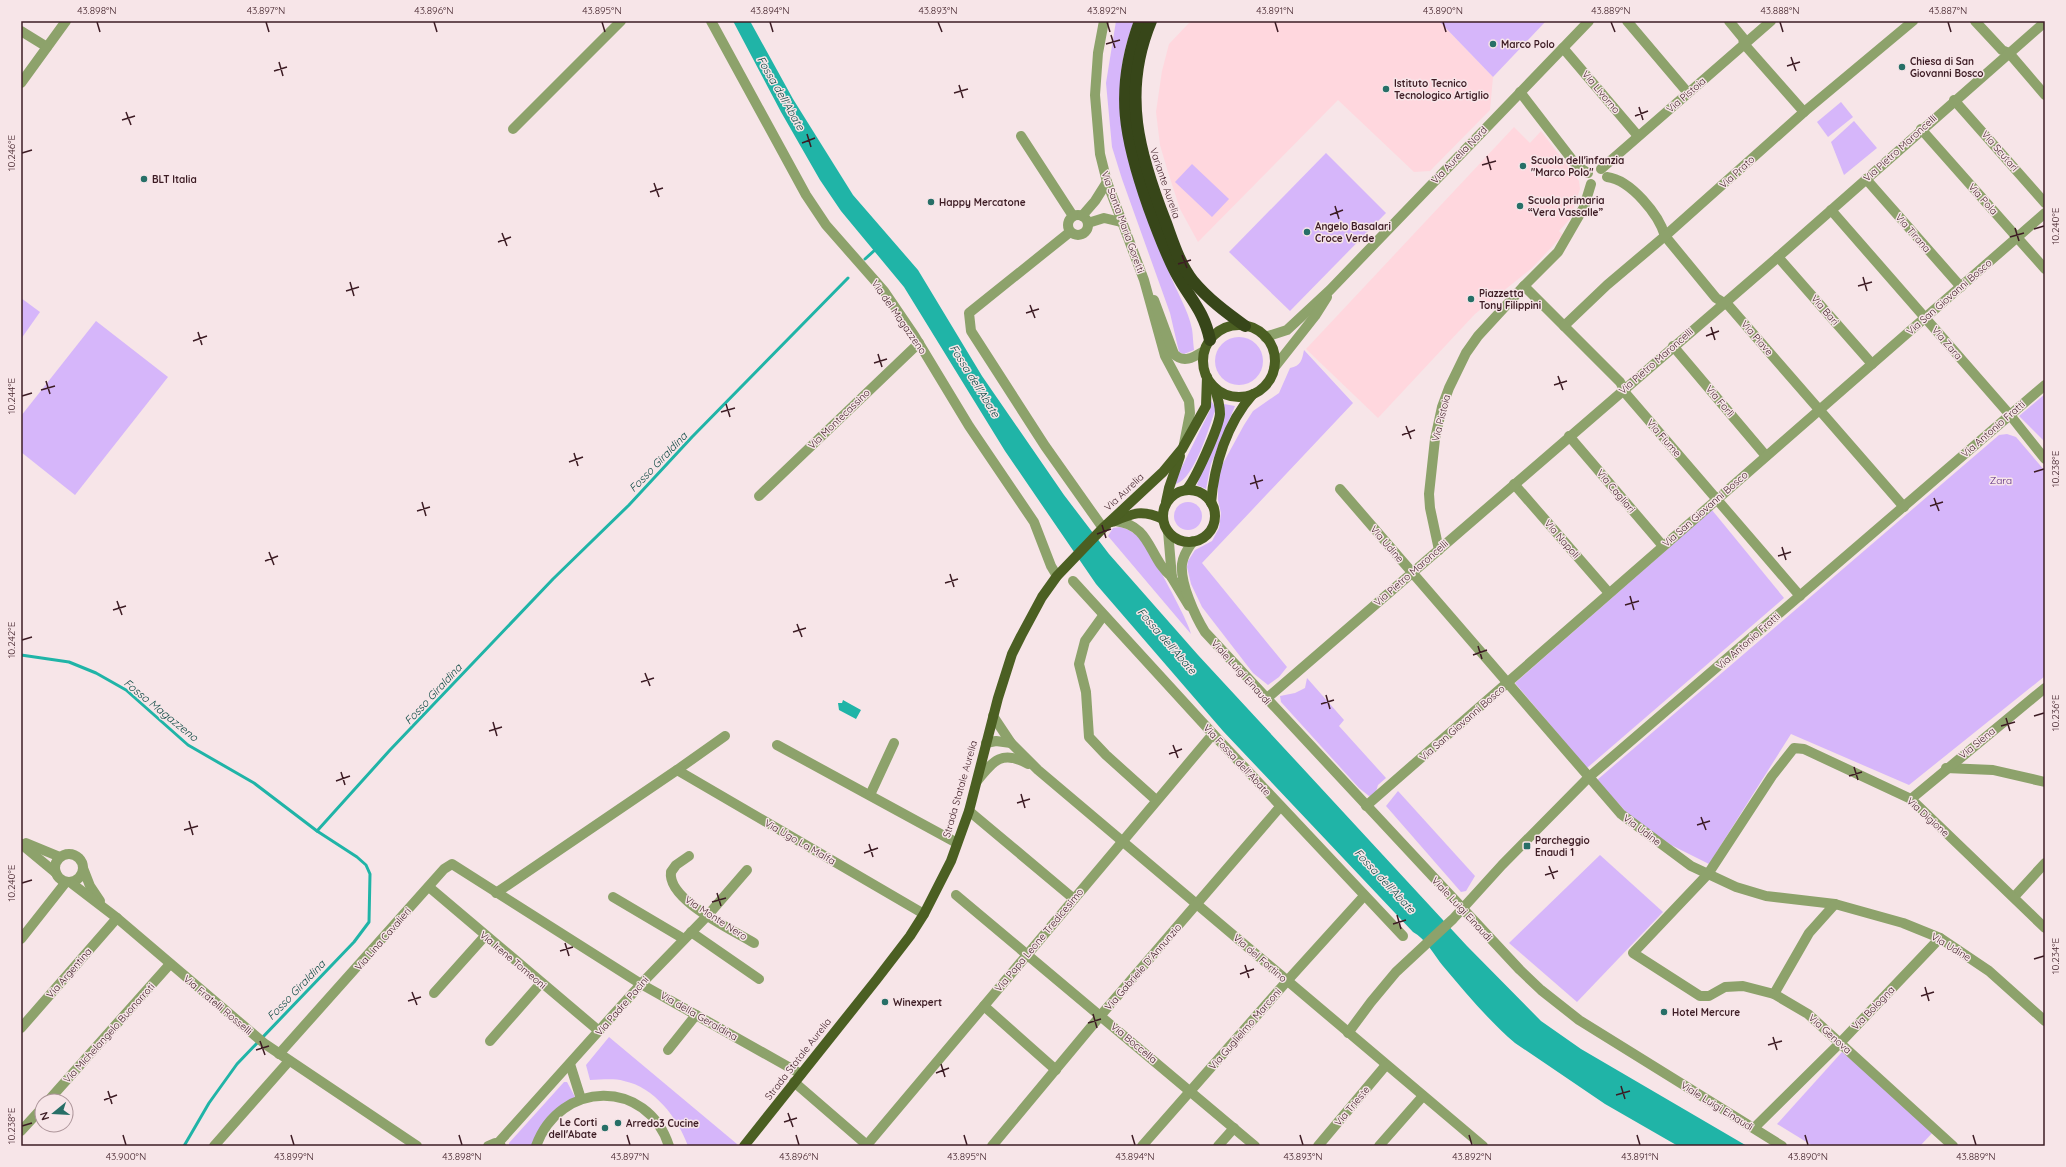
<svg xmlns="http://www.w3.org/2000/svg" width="2066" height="1167" viewBox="0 0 2066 1167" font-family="Quicksand,sans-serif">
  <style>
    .built { fill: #ffd7de }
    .green { fill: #d6b6fa }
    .water { fill: #20b4a7 }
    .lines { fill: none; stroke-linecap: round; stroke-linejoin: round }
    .stream { stroke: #20b4a7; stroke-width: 3 }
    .minor { stroke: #8da26b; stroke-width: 10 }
    .major { stroke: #4b5f22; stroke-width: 10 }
    .highway { stroke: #374619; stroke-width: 12 }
    .ticks { fill: none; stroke: #3d1c24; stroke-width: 1.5 }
    .poi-dot { fill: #276f67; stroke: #f7e5e8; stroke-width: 1.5 }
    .labels { text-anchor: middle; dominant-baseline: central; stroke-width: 3; stroke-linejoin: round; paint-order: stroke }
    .poi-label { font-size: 10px; font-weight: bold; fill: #3d1c24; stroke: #f7e5e8; text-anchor: start }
    .street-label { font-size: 10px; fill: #3d1c24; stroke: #f7e5e8 }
    .park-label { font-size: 10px; fill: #55247e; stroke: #f7e5e8 }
    .water-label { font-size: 11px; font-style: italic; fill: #0d4943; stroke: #f7e5e8 }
    .neatline { fill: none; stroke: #3d1c24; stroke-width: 1.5 }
    .ticks-label { font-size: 10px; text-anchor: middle; fill: #3d1c24 }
  </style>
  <rect width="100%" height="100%" fill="#f7e5e8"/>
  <g class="built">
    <path d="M1194,21H1439L1493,77L1490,110L1430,171L1414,172L1338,100L1198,242L1180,209L1168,172L1160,145L1156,112L1162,71L1169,44L1189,23Z"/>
    <path d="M1514,127L1530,143L1541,131L1579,181L1580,189L1570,219L1559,231L1563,235L1532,268L1475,314L1378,418L1306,349Z"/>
  </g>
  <g class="green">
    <path d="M1116,21H1134C1099,111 1136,189 1169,272C1176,291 1188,309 1192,329C1193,335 1193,343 1194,350L1184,354L1179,352L1170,313L1122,179L1112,147L1106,83Z"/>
    <path d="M1439,21H1546L1493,77Z"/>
    <path d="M1841,102L1853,117L1828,137L1817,122Z"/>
    <path d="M1854,121L1877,148L1844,175L1831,142Z"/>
    <path d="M1326,153L1386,213L1290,311L1229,252Z"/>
    <path d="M1192,164L1229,199L1212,217L1175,182Z"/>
    <path d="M21,298L40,312L21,339Z"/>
    <path d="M96,321L168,377L75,495L21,452V416Z"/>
    <circle cx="1239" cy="361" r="24"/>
    <path d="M1304,350L1353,403L1202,563L1287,667L1279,677L1268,685L1253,673L1202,607L1191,584L1187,567L1188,561L1195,550L1212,541L1219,528L1221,513L1218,500V481L1221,467L1244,425L1253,411L1279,393L1290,368C1301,366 1302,360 1304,350Z"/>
    <path d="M2045,394V442L2019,416Z"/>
    <path d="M1211,401L1216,408C1209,427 1195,478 1176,484L1175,481L1210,410Z"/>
    <path d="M1224,404L1235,406L1211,464L1206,489L1197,485Z"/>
    <path d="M2007,434L2016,437L2045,471V676L1909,785L1791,734L1709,864L1671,845L1629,815L1597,780L1999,435Z"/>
    <circle cx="1188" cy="516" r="14"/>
    <path d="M1712,510L1784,598L1587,768L1515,683Z"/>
    <path d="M1120,527C1129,529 1136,534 1142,541C1150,550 1191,626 1191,634L1108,536L1113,528Z"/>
    <path d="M1307,678L1344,720L1339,726L1386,778L1378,785L1375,795L1369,796L1359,788L1281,702L1280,696L1295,693L1305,688Z"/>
    <path d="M1398,791L1475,876L1466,891L1461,892L1386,806Z"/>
    <path d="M1600,855L1663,912L1577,1002L1509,943Z"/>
    <path d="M609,1037L737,1144L736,1146H688C678,1118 654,1087 624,1081C613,1078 601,1080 590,1080L586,1065Z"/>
    <path d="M1842,1052L1935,1130L1920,1146H1813L1777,1124Z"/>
    <path d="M564,1082H567L575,1097L548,1117L532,1146L509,1145V1143Z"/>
  </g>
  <g class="water">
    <path d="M733,21H750L793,99L853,195L918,270L982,376L1064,495L1109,554L1198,655L1467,946L1541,1021L1581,1049L1747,1146H1678L1605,1104L1515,1043C1489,1021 1466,993 1443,966C1434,955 1426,939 1413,932L1223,731L1096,584L1005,451L904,287L841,211L820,180L781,112Z"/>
    <path d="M843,700L861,710L856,719L839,710L838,703H842Z"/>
  </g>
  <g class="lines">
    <g class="stream">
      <path d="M865,259L876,249"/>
      <path d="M21,655L69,662L96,673L126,690L188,745L254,783L317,831"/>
      <path d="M184,1146L209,1103L237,1064L354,942L369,922L370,874L366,865L357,857L317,831L390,750L553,579L629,505L692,437L848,278"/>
    </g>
    <g class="minor">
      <path d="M711,21L806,195L826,225L884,291L914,335L969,426L1034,522L1051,566L1057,576"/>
      <path d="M1104,21L1098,53L1095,95L1100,154L1107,182L1144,280L1165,356L1189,401L1190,413L1184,444"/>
      <path d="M1627,21L1688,93"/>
      <path d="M1729,21L1743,38L1744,44L1804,112"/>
      <path d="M1975,21L2002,50L2009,53L2045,95"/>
      <path d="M21,31L47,47"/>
      <path d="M1563,48L1638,136"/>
      <path d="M21,83L66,21"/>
      <path d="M1520,92L1577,166L1588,173"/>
      <path d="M1954,100L2045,203"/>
      <path d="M513,129L621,21"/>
      <path d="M1921,129L2045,269"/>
      <path d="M1021,136L1073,216"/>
      <path d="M1601,169L1771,21"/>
      <path d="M1607,177C1631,180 1659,215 1665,236L1716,298L1729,306L1904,507"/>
      <path d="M1866,179L1961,287"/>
      <path d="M1831,210L2010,415L2045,459"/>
      <circle cx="1078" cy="225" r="10"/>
      <path d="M1082,216L1095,201L1107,182"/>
      <path d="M1088,223L1104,218L1121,222"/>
      <path d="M1070,232L969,313L971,331L1045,446L1103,528"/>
      <path d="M1778,257L1872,364"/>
      <path d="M1524,286L1620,382L1627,395L1800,596"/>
      <path d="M1154,300L1174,354C1184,364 1194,357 1204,351"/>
      <path d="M1564,326L1607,285L1665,236L1804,112L1913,21"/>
      <path d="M1265,337L1287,330L1330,290L1589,21"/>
      <path d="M1673,346L1766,456"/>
      <path d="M1274,368L1315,316L1327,297"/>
      <path d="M1569,436L1663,546"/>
      <path d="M1514,484L1609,593"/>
      <path d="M1340,489L1621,814L1691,866L1736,887L1766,896L1835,904L1903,923L1940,938L1989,971L2045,1021"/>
      <path d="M759,496L919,343"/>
      <path d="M1115,521C1152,525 1148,558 1172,577"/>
      <path d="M1168,531L1172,578L1189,606"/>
      <path d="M1193,541C1188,548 1183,556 1182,564C1180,583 1195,616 1205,632L1520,970L1541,990L1579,1020L1782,1146"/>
      <path d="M1439,550L1430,508L1429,494L1435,439L1442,407L1449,388L1466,353L1478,336L1524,286L1558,252L1584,207L1591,184"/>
      <path d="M1073,581L1213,734L1403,936"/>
      <path d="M1103,616L1085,641L1079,664L1086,692L1089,737L1106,755L1156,800"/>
      <path d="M1266,699L1778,257L2045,22"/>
      <path d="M993,716L1011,743L1038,770L1483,1146"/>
      <path d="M986,743L996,741L1011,743"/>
      <path d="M777,745L957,843"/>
      <path d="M1946,768L1993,770L2045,782"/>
      <path d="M677,770L725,736"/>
      <path d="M977,781C993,761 1002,749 1028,764"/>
      <path d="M870,795L894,743"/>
      <path d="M1911,799L2045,688"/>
      <path d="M1366,806L2045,213"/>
      <path d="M969,811L1074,899"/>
      <path d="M26,843L60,857"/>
      <path d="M21,844L56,873"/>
      <circle cx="69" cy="868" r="14"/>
      <path d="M689,856L676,865L671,872C667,900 733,930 754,943"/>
      <path d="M83,868L90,886L100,901"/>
      <path d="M70,882L117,918L265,1044L417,1146"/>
      <path d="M429,887L599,1031"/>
      <path d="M496,893L677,770L924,914"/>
      <path d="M956,895L1255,1146"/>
      <path d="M613,897L684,939"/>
      <path d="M2014,897L2045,863"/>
      <path d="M691,932L759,979"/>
      <path d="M21,939L66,882"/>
      <path d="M434,993L485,936"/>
      <path d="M1774,994L1809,933L1835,904"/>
      <path d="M984,1006L1056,1070"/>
      <path d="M21,1028L117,918"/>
      <path d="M1348,1033L1371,1002L1396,972L1453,919L1502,865L1589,777L2045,385"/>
      <path d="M490,1041L541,983"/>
      <path d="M668,1050L696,1015"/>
      <path d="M279,1054L444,869L452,864L641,984L801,1074"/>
      <path d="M570,1064L581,1099"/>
      <path d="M794,1082L868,1146"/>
      <path d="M48,1101L170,964"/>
      <path d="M1754,1128L1840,1043L1940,938"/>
      <path d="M21,1131L42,1108"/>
      <path d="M498,1143L641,984L708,915L747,870"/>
      <path d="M214,1146L289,1061"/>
      <path d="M488,1146L495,1143L501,1146"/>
      <path d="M536,1146C560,1080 647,1078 669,1146"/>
      <path d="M866,1146L1213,734"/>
      <path d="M992,1146L1101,1015L1280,807"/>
      <path d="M1142,1146L1287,981L1364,896"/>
      <path d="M1218,1146L1234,1128"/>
      <path d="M1318,1146L1386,1065"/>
      <path d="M1379,1146L1423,1096"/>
      <path d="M1953,1146L1808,1014L1774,994L1743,986L1725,987L1709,996H1700L1633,953L1708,874L1772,776L1794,748L1804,749L1911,799L2045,928"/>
    </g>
    <g class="major">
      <circle cx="1239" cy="361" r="36"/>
      <path d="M1186,490C1195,481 1219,427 1220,414C1220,405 1217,395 1214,387"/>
      <circle cx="1189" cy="516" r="26"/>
      <path d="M1166,502L1169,488L1180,456"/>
      <path d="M1211,503C1214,465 1227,423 1253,394"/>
      <path d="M1112,522C1133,513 1142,509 1163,519"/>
      <path d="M744,1146L877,979L910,936L924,914L951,861L969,811L998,698L1012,654L1021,636L1042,597L1057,576L1103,528L1163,472L1182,449L1206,406L1207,377"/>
    </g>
    <g class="highway">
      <path d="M1140,21C1114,91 1125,140 1149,208C1157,230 1165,252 1176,273C1189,298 1204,310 1210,340"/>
      <path d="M1151,21C1121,93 1139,154 1166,223C1173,242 1180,265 1193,281C1208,299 1227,313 1245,326"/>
    </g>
  </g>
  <path class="ticks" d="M97,22L100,32M266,22L269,32M434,22L437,32M602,22L605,32M770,22L773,32M938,22L942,32M1107,22L1110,32M1275,22L1278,32M1443,22L1446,32M1611,22L1615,32M1780,22L1783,32M1948,22L1951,32M1111,35L1115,48M1106,44L1120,40M1791,57L1796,71M279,62L283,76M1787,66L1800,62M274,71L287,67M959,85L963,98M954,93L968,89M1639,107L1643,120M126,112L131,125M1635,116L1648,111M122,120L135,116M807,134L811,147M802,143L815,138M22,153L32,150M1487,156L1491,170M1482,165L1496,161M654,183L659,197M650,192L663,188M1335,206L1339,219M1330,215L1343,210M2015,228L2019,241M2034,229L2044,226M502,233L507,246M2010,237L2024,233M498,242L511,237M1182,255L1187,268M1178,264L1191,260M1863,277L1867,291M350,282L354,296M1858,286L1872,282M346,291L359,287M1030,305L1035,318M1026,313L1039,309M1711,327L1715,340M198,332L202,345M1706,336L1719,331M193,341L207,336M878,354L882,367M874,363L887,359M1558,376L1563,390M46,381L50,394M1554,385L1567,381M41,390L55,386M22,396L32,393M726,404L730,417M721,412L735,408M1406,426L1411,439M1402,435L1415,430M574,453L578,466M569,462L583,457M2034,472L2044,469M1254,475L1258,489M1250,484L1263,480M1934,498L1939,511M422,502L426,516M1930,506L1943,502M417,511L430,507M1102,525L1106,538M1097,534L1111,529M1782,547L1786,560M269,552L274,565M1778,556L1791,552M265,561L278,556M950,574L954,587M945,583L958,579M1630,596L1634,610M117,601L122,615M1625,605L1639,601M113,610L126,606M797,624L802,637M793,632L806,628M22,640L32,637M1478,646L1482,659M1473,655L1487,650M645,673L650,686M641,682L654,678M1326,695L1330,709M1321,704L1334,700M2034,716L2044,713M2006,718L2010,731M493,722L497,736M2001,726L2015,722M489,731L502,727M1173,745L1178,758M1169,754L1182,749M1854,767L1858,780M341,772L345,785M1849,776L1862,772M336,781L350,776M1021,794L1025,808M1017,803L1030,799M1701,817L1706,830M189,821L193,835M1697,825L1710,821M184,830L198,826M869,844L873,857M864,853L878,848M1549,866L1554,879M1545,875L1558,871M22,883L32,880M717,893L721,906M712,902L726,898M1397,915L1401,929M1393,924L1406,920M565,943L569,956M560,951L573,947M2034,959L2044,956M1245,965L1249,978M1240,974L1254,969M1925,987L1929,1001M412,992L417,1005M1921,996L1934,992M408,1001L421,997M1093,1014L1097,1028M1088,1023L1101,1019M1773,1037L1777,1050M260,1041L265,1055M1768,1045L1782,1041M256,1050L269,1046M941,1064L945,1077M936,1073L949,1068M1621,1086L1625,1099M108,1091L112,1104M1616,1095L1630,1091M104,1100L117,1095M788,1113L793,1127M784,1122L797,1118M22,1126L32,1123M123,1135L126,1145M291,1135L294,1145M459,1135L462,1145M627,1135L630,1145M796,1135L799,1145M964,1135L967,1145M1132,1135L1135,1145M1300,1135L1303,1145M1469,1135L1472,1145M1637,1135L1640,1145M1805,1135L1808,1145M1973,1135L1976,1145"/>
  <g class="poi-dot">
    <circle cx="1493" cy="44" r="4"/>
    <circle cx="1902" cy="67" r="4"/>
    <circle cx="1386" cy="89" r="4"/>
    <circle cx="1523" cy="166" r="4"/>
    <circle cx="144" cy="179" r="4"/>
    <circle cx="931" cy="202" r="4"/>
    <circle cx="1520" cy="206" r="4"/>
    <circle cx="1307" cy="232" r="4"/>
    <circle cx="1471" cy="299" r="4"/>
    <rect x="1523" y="842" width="8" height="8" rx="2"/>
    <circle cx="885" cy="1002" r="4"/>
    <circle cx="1664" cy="1012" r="4"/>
    <circle cx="618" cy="1123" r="4"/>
    <circle cx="605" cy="1128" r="4"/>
  </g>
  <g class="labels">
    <g class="poi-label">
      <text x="1501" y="44">Marco Polo</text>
      <text x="1910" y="61">Chiesa di San<tspan x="1910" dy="12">Giovanni Bosco</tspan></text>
      <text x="1394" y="83">Istituto Tecnico<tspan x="1394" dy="12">Tecnologico Artiglio</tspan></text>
      <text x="1531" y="160">Scuola dell'infanzia<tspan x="1531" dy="12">"Marco Polo"</tspan></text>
      <text x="152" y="179">BLT Italia</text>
      <text x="1528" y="200">Scuola primaria<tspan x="1528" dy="12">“Vera Vassalle”</tspan></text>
      <text x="939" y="202">Happy Mercatone</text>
      <text x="1315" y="226">Angelo Basalari<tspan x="1315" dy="12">Croce Verde</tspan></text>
      <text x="1479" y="293">Piazzetta<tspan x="1479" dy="12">Tony Filippini</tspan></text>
      <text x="1535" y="840">Parcheggio<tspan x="1535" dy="12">Enaudi 1</tspan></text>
      <text x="893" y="1002">Winexpert</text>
      <text x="1672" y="1012">Hotel Mercure</text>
      <text x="597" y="1122" text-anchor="end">Le Corti<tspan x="597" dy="12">dell'Abate</tspan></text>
      <text x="626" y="1123">Arredo3 Cucine</text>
    </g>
    <g class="street-label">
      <text transform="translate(1601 92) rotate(50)">Via Livorno</text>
      <text transform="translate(1686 95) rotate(-41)">Via Pistoia</text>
      <text transform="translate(1900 148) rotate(-42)">Via Pietro Maroncelli</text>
      <text transform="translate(2000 151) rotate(49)">Via Scutari</text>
      <text transform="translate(1459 155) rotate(-46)">Via Aurelia Nord</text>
      <text transform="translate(1737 172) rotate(-42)">Via Prato</text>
      <text transform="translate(1165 183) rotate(71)">Variante Aurelia</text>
      <text transform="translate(1983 199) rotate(48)">Via Pola</text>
      <text transform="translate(1123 222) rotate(70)">Via Santa Maria Goretti</text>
      <text transform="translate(1913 233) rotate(49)">Via Tirana</text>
      <text transform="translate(1949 297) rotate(-41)">Via San Giovanni Bosco</text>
      <text transform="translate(1825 310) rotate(49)">Via Bari</text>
      <text transform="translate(899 317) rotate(55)">Via del Magazzeno</text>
      <text transform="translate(1757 338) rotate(49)">Via Piave</text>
      <text transform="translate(1947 343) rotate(49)">Via Zara</text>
      <text transform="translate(1656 361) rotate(-41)">Via Pietro Maroncelli</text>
      <text transform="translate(1720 401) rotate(50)">Via Forlì</text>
      <text transform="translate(1441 418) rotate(-76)">Via Pistoia</text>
      <text transform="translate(839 419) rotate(-44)">Via Montecassino</text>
      <text transform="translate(1993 429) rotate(-41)">Via Antonio Fratti</text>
      <text transform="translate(1664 438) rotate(49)">Via Fiume</text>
      <text transform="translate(1616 491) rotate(50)">Via Cagliari</text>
      <text transform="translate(1124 492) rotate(-43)">Via Aurelia</text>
      <text transform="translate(1705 509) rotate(-41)">Via San Giovanni Bosco</text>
      <text transform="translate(1562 539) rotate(49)">Via Napoli</text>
      <text transform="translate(1387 544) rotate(49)">Via Udine</text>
      <text transform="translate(1411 573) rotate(-41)">Via Pietro Maroncelli</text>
      <text transform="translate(1748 641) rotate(-41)">Via Antonio Fratti</text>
      <text transform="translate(1241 672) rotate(48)">Viale Luigi Einaudi</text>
      <text transform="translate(1462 723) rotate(-41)">Via San Giovanni Bosco</text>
      <text transform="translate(1977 743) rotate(-39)">Via Siena</text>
      <text transform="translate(1237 760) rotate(47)">Via Fossa dell'Abate</text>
      <text transform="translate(960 789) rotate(-74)">Strada Statale Aurelia</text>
      <text transform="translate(1928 817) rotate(42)">Via Digione</text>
      <text transform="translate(1642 830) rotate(37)">Via Udine</text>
      <text transform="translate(800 842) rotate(30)">Via Ugo La Malfa</text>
      <text transform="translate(1462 909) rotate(47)">Viale Luigi Einaudi</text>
      <text transform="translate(716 918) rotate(33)">Via Monte Nero</text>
      <text transform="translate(383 939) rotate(-49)">Via Lina Cavalieri</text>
      <text transform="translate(1039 940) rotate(-50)">Via Papa Leone Tredicesimo</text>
      <text transform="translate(1951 947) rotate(31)">Via Udine</text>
      <text transform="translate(1260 958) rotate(41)">Via del Fortino</text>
      <text transform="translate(513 960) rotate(40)">Via Irene Tomeoni</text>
      <text transform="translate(1143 967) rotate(-49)">Via Gabriele D'Annunzio</text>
      <text transform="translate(69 973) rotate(-49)">Via Argentina</text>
      <text transform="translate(218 1005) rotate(40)">Via Fratelli Rosselli</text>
      <text transform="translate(622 1006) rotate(-49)">Via Padre Pacini</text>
      <text transform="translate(1873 1008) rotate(-46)">Via Bologna</text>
      <text transform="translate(699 1016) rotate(30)">Via della Geraldina</text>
      <text transform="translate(1245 1029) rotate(-49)">Via Guglielmo Marconi</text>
      <text transform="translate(109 1033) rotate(-48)">Via Michelangelo Buonarroti</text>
      <text transform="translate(1830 1034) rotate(42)">Via Genova</text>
      <text transform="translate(1134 1043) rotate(40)">Via Boccella</text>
      <text transform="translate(798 1059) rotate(-52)">Strada Statale Aurelia</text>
      <text transform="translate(1352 1106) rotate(-50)">Via Trieste</text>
      <text transform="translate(1717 1106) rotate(32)">Viale Luigi Einaudi</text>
    </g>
    <g class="park-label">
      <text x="2001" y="480">Zara</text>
    </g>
    <g class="water-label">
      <text transform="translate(781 93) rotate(60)">Fossa dell'Abate</text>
      <text transform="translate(975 381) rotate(58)">Fossa dell'Abate</text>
      <text transform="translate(658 462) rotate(-46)">Fosso Giraldina</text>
      <text transform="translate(1167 641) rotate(49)">Fossa dell'Abate</text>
      <text transform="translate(433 694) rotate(-47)">Fosso Giraldina</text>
      <text transform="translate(161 710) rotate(39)">Fosso Magazzeno</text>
      <text transform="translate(1385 881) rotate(47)">Fossa dell'Abate</text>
      <text transform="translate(296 990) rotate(-46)">Fosso Giraldina</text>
    </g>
  </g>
  <rect width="2066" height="1167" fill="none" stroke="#f7e5e8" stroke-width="44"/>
  <g transform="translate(54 1113) rotate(252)"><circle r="19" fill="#f7e5e8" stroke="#ad959a"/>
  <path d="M0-3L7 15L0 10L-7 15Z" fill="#276f67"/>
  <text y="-6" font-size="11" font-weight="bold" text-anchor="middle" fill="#3d1c24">N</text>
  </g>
  <rect x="22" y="22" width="2022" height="1123" class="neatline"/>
  <g class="ticks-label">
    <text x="97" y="14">43.898°N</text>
    <text x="266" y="14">43.897°N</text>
    <text x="434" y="14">43.896°N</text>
    <text x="602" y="14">43.895°N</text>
    <text x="770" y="14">43.894°N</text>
    <text x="938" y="14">43.893°N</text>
    <text x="1107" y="14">43.892°N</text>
    <text x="1275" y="14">43.891°N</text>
    <text x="1443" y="14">43.890°N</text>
    <text x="1611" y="14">43.889°N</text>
    <text x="1780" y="14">43.888°N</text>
    <text x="1948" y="14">43.887°N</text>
    <text transform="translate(11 153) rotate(-90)" y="4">10.246°E</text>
    <text transform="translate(2055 226) rotate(-90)" y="4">10.240°E</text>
    <text transform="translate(11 396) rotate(-90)" y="4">10.244°E</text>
    <text transform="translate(2055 469) rotate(-90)" y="4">10.238°E</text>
    <text transform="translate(11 640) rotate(-90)" y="4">10.242°E</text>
    <text transform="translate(2055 713) rotate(-90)" y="4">10.236°E</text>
    <text transform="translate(11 883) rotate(-90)" y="4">10.240°E</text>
    <text transform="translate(2055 956) rotate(-90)" y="4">10.234°E</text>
    <text transform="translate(11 1126) rotate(-90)" y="4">10.238°E</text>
    <text x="126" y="1160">43.900°N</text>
    <text x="294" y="1160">43.899°N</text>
    <text x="462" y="1160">43.898°N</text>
    <text x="630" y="1160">43.897°N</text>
    <text x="799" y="1160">43.896°N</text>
    <text x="967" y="1160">43.895°N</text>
    <text x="1135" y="1160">43.894°N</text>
    <text x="1303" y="1160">43.893°N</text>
    <text x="1472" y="1160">43.892°N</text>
    <text x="1640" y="1160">43.891°N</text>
    <text x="1808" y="1160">43.890°N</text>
    <text x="1976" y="1160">43.889°N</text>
  </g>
</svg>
